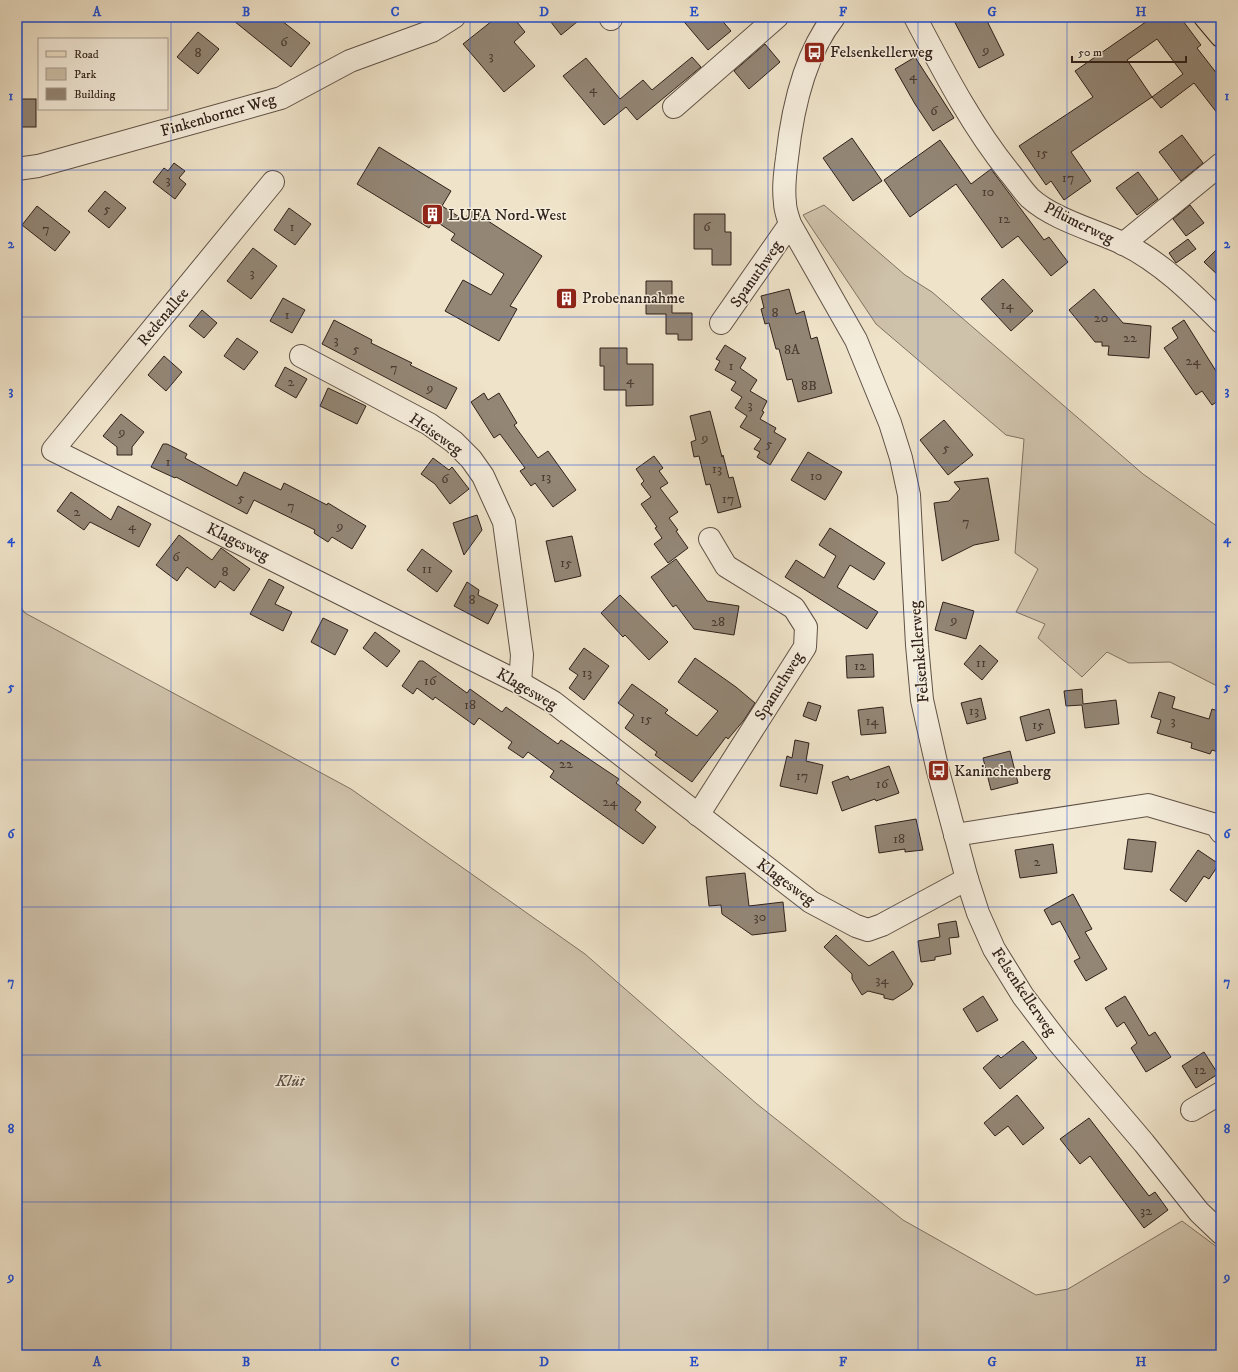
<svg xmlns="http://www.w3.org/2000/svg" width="1238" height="1372" viewBox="0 0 1238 1372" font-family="'IM FELL DW Pica',serif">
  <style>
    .green { fill: #cfc2ab; stroke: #807262 }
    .building { fill: #938675; stroke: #30211a; fill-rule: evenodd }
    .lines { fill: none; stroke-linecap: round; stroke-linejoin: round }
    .minor-casing { stroke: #605246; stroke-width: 24 }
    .major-casing { stroke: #30211a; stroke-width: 24 }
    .minor { stroke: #f5eddc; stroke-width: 22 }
    .major { stroke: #efe3c9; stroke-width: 22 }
    .grid { fill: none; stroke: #1d4ed8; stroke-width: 1; stroke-opacity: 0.55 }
    .labels { text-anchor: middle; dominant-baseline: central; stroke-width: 3; stroke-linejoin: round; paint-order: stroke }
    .number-label { font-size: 14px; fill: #493a31 }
    .poi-label { font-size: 16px; fill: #30211a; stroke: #f5eddc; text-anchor: start }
    .street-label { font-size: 16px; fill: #30211a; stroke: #f5eddc }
    .park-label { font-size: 16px; font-style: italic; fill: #605146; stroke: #f5eddc }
    .neatline { fill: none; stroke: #1d4ed8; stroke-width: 1.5 }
    .grid-label { font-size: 13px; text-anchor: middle; font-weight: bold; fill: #1d4ed8 }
  </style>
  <rect width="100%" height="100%" fill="#efe3c9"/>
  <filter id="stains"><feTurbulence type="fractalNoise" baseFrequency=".005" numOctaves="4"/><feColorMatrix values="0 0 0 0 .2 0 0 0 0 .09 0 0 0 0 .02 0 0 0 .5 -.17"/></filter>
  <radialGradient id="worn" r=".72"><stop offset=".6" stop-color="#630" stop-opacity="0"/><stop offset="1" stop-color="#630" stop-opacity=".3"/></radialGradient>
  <g class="green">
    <path d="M824,205L905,275L932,292L1143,474L1221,529V688L1170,662L1129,663L1107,652L1082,677L1038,638L1045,624L1016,612L1038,569L1015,553L1024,439L1006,435L876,324L803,215Z"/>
    <path d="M17,602L25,613L351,789L585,954L757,1104L903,1220L1036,1295L1068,1289L1182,1221L1221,1250V1355H17Z"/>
  </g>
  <g class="building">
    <path d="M229,17H277L310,43L291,67Z"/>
    <path d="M497,17H513L525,32L514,42L535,66L504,92L463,44Z"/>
    <path d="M547,17H583L561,35Z"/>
    <path d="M680,17H719L731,31L708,50Z"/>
    <path d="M952,17H985L1004,55L979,68Z"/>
    <path d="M1153,17H1180L1201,45L1197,48L1221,79V118L1194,83L1161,108L1152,97L1071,152L1091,181L1064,200L1051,181L1046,185L1019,146L1093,97L1075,71ZM1157,39L1183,74L1152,97L1127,60Z"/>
    <path d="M198,32L219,49L198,74L177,57Z"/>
    <path d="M765,44L780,62L749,89L734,71Z"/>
    <path d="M692,57L701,67L637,120L626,107L604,125L563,76L586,58L620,99L643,80L652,90Z"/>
    <path d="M915,57L954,118L933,131L915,104L895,69Z"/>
    <rect x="17" y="99" width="19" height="28"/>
    <path d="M1182,135L1203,163L1181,181L1159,152Z"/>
    <path d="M852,138L882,181L853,201L823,158Z"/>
    <path d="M940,140L971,184L991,169L1044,240L1049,237L1068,262L1051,276L1018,236L1002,248L956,184L910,217L884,180Z"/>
    <path d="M379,147L451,191L442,206L464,220L471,210L542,256L510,306L517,309L499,341L445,311L463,280L491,295L504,274L451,240L455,234L434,220L429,228L357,184Z"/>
    <path d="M174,163L185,171L179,178L186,184L175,199L153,182L164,168L168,171Z"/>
    <path d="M1138,172L1158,199L1137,215L1116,188Z"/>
    <path d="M105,191L126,208L109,228L88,211Z"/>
    <path d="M1190,205L1204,223L1186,236L1173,219Z"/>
    <path d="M37,206L70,232L55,251L22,225Z"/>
    <path d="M289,208L311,224L295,245L274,230Z"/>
    <path d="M694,214H725V232H731V265H712V249H694Z"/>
    <path d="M1188,239L1196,249L1176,263L1169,253Z"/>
    <path d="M1221,245V278L1204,262Z"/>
    <path d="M253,248L277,266L251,299L227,281Z"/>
    <path d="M1003,279L1033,311L1011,331L981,299Z"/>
    <path d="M646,281H672V313H692V340H678V334H666V314H646Z"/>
    <path d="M789,289L796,314L804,311L811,339L817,337L832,393L798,402L792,379L787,380L779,349H776L769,323L765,324L761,309L764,308L761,296Z"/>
    <path d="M1094,289L1123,323L1151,326L1149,358L1108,355L1109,346H1102V342H1095L1069,310Z"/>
    <path d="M283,298L305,310L292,333L270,321Z"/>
    <path d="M202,310L217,323L204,338L189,326Z"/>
    <path d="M334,320L372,340L371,343L412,363L410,365L457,388L446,409L322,344Z"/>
    <path d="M1184,320L1221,379V399L1212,405L1202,391L1196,395L1164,348L1178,338L1172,328Z"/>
    <path d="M237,338L258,352L244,370L224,356Z"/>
    <path d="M725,345L746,358L740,368L757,380L750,391L767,401L762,411L764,412L760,419L776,428L774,432L786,439L770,465L757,457L760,452L754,449L761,439L740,427L747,416L735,408L742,397L731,390L736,382L715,370L720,361L716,359Z"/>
    <path d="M600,348H627V364H653V405L626,406V390H604V366H600Z"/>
    <path d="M164,356L182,372L166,391L148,375Z"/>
    <path d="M285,367L307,379L296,398L275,386Z"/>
    <path d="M328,388L366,406L357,424L320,406Z"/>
    <path d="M484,393L488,400L499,393L517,423L514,425L538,458L548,451L576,490L553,507L535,483L531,486L520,471L525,468L500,434L494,438L471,402Z"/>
    <path d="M710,411L722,457L723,455L729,478L733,477L741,507L718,513L710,484L706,485L699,456L694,457L691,442L696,440L690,416Z"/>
    <path d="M121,414L144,432L132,447V455H117V447L103,436Z"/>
    <path d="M944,420L973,455L948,475L920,440Z"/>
    <path d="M163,444H167L187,454L185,458L237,486L244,472L281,490L284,483L327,505L328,503L366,526L352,549L332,537L328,542L314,533L315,530L254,500L247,514L176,477L175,478L151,467Z"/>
    <path d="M808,452L842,472L825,500L791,480Z"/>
    <path d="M654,456L663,468L659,471L668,483L660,488L678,512L669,518L678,530L676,531L688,548L668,563L654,544L662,538L655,528L657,527L641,504L651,497L641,484L644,481L636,469Z"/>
    <path d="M433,458L449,470L452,467L469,489L450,504L435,484L421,474Z"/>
    <path d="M988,478L999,540L974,545L942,561L934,503L949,501L960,489L954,482Z"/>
    <path d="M71,492L111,520L118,506L151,524L139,547L90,522L84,530L57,511Z"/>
    <path d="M477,515L482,530L464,555L453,523Z"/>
    <path d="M830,528L885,563L874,580L850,565L837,587L878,612L867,629L785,577L796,560L824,578L836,556L819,545Z"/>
    <path d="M179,535L212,560L221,548L250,569L234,591L220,581L215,588L187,567L177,581L156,565Z"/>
    <path d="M572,536L581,576L555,582L546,541Z"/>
    <path d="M422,549L452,571L437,592L407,570Z"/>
    <path d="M676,559L707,601L739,606L734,635L694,629L676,605L673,607L651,577Z"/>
    <path d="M269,579L284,587L275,604L292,612L283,631L250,614Z"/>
    <path d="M467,582L479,590L478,595L498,605L488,624L454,606Z"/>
    <path d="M620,595L668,642L649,660L625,635L623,637L601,613Z"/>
    <path d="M943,602L974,611L966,639L935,630Z"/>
    <path d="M323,618L348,630L335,655L311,642Z"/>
    <path d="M375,632L400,651L387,667L363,648Z"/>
    <path d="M980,645L998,661L982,680L964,664Z"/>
    <path d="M584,648L609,666L584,700L569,688L578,675L569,669Z"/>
    <path d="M873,654L874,677L847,678L846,656Z"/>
    <path d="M695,658L736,687L755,703L744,720L728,739L726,737L692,782L655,755L657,752L625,728L634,715L618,703L632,684L668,710L665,713L697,736L718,711L678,682Z"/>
    <path d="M419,661H423L467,693L470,689L502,712L506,707L558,744L561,740L604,769L619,779L616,783L641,802L635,810L656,827L643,844L550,777L554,771L528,752L523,758L508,748L512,742L479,718L474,725L435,697L433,700L417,688L413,694L402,686Z"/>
    <path d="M1082,689L1083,704L1116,700L1119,724L1085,728L1082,705L1066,706L1064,691Z"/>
    <path d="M1159,692L1175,697L1172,708L1209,719L1212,709L1221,712V753L1212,750L1210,754L1191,748L1192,743L1157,733L1161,720L1151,717Z"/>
    <path d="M981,698L986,719L967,724L961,703Z"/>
    <path d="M808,702L821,706L816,721L803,716Z"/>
    <path d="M883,707L886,733L861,735L858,710Z"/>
    <path d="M1049,709L1055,733L1026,741L1020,717Z"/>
    <path d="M795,740L809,743L806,761L823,765L817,794L780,786L787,756L792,758Z"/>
    <path d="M1010,751L1018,783L991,790L983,758Z"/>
    <path d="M889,766L899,793L876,801L875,799L842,811L832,782L848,776L850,780Z"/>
    <path d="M916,819L923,850L905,852V849L879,853L875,826Z"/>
    <path d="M1128,839L1156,842L1152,872L1124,869Z"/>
    <path d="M1053,844L1057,873L1020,878L1015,850Z"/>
    <path d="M1198,850L1219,864L1209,879L1204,876L1186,902L1170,890Z"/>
    <path d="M745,873L749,906L783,902L786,931L752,935L722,914L721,905L709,906L706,877Z"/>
    <path d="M1073,894L1092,929L1085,932L1107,969L1086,981L1074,961L1080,958L1060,921L1052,925L1044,910Z"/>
    <path d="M956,921L959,937L949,938L951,954L935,957V960L921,962L918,941L940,937L938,924Z"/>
    <path d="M836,935L869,966L893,951L913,984L910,989L893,1000L884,998V995L868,991L862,995L852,979V974L824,947Z"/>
    <path d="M983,996L998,1020L977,1032L963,1009Z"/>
    <path d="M1125,996L1149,1036L1155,1032L1171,1057L1146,1072L1131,1048L1137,1043L1124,1022L1117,1027L1105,1008Z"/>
    <path d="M1023,1041L1037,1058L1000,1089L983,1068L998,1055L1001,1058Z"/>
    <path d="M1204,1052L1218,1074L1196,1088L1182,1066Z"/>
    <path d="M1017,1095L1044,1128L1023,1145L1008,1126L995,1136L984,1123Z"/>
    <path d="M1089,1118L1149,1196L1155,1192L1168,1210L1144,1228L1090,1156L1080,1164L1060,1139Z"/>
  </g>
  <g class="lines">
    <defs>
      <g id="minor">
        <path d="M610,17L611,19"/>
        <path d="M834,17C804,55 792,112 787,158C785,173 783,188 785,203C785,210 788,217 790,224L856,340L890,423L901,458L909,495L917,645L922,700L938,771L967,879L978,913L994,949L1023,996L1058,1042L1144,1143L1199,1212L1221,1233"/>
        <path d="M915,17C943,70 971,125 1009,172C1016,180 1022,190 1030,198C1053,219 1094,230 1122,243C1161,262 1191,292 1221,322"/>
        <path d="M674,107L777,17"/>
        <path d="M17,169L38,166L281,98L350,61L432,31L454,17"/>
        <path d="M273,182L53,450L520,683L553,702L811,902L856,926L868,930L882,925L967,879"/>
        <path d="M1123,244L1221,164"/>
        <path d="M721,323L790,224"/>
        <path d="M301,356L429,424L454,442L471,459L483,476L504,522L522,655L520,683"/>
        <path d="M698,815L805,647L806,627L794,608L726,566L710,539"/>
        <path d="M955,835L1148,805L1216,825L1221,832"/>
        <path d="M1192,1110L1221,1093"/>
      </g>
      <path id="major" d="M1205,17L1221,36"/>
    </defs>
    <use href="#minor" class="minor-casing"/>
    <use href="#major" class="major-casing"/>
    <use href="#minor" class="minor"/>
    <use href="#major" class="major"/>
  </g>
  <path class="grid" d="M171,17V1355M320,17V1355M470,17V1355M619,17V1355M768,17V1355M918,17V1355M1067,17V1355M17,170H1221M17,317H1221M17,465H1221M17,612H1221M17,760H1221M17,907H1221M17,1055H1221M17,1202H1221"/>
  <defs>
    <symbol id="bus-square" viewBox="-11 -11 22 22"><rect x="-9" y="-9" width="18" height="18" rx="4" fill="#8f2418" stroke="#f5eddc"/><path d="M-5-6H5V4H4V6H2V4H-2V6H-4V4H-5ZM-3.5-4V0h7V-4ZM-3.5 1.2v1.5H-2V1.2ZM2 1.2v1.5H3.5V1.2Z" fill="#fff"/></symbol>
    <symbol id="building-square" viewBox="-11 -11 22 22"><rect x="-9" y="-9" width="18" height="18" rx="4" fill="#8f2418" stroke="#f5eddc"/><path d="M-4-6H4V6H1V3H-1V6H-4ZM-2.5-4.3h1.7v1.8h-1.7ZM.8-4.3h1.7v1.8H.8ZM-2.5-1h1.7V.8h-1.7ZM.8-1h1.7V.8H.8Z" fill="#fff"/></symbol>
  </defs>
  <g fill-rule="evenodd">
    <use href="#bus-square" x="802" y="40" width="25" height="25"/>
    <use href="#building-square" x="420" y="202" width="25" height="25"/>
    <use href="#building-square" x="554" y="286" width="25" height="25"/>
    <use href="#bus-square" x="926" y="758" width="25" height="25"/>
  </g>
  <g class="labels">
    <g class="number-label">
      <text x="284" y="42">6</text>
      <text x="986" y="50">9</text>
      <text x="198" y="53">8</text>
      <text x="491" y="56">3</text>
      <text x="913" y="76">4</text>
      <text x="593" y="89">4</text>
      <text x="934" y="111">6</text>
      <text x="1042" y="153">15</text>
      <text x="1068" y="178">17</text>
      <text x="168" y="180">3</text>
      <text x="988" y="192">10</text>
      <text x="107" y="209">5</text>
      <text x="1004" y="219">12</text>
      <text x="292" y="227">1</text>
      <text x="707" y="227">6</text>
      <text x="46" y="229">7</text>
      <text x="252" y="273">3</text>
      <text x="1007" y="305">14</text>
      <text x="775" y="313">8</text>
      <text x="287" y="315">1</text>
      <text x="1101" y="318">20</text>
      <text x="1130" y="338">22</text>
      <text x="336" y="340">3</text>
      <text x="356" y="349">5</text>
      <text x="792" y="350">8A</text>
      <text x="1193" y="361">24</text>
      <text x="731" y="366">1</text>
      <text x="394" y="368">7</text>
      <text x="630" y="380">4</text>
      <text x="291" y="382">2</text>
      <text x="809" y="386">8B</text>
      <text x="430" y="388">9</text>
      <text x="750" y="405">3</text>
      <text x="122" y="432">9</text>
      <text x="705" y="438">9</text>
      <text x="769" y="444">5</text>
      <text x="946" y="448">5</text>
      <text x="168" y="462">1</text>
      <text x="717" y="469">13</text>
      <text x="816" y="476">10</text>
      <text x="546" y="477">13</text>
      <text x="445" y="479">6</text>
      <text x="241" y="498">5</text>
      <text x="728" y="499">17</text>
      <text x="291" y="506">7</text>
      <text x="77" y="512">2</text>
      <text x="966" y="522">7</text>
      <text x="132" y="526">4</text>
      <text x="340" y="526">9</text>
      <text x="176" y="557">6</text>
      <text x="566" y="563">15</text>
      <text x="427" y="569">11</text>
      <text x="225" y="572">8</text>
      <text x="472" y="600">8</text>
      <text x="954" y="620">9</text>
      <text x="718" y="622">28</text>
      <text x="981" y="663">11</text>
      <text x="860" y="666">12</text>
      <text x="587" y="673">13</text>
      <text x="430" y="681">16</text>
      <text x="470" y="705">18</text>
      <text x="974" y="711">13</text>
      <text x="646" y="719">15</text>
      <text x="872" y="721">14</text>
      <text x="1173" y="721">3</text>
      <text x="1038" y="725">15</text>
      <text x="566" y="764">22</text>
      <text x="802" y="776">17</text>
      <text x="882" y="784">16</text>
      <text x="610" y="802">24</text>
      <text x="899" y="839">18</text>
      <text x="1037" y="862">2</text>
      <text x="760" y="917">30</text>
      <text x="882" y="980">34</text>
      <text x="1200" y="1070">12</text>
      <text x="1146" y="1211">32</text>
    </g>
    <g class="poi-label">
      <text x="830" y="52">Felsenkellerweg</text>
      <text x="448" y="215">LUFA Nord-West</text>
      <text x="582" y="298">Probenannahme</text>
      <text x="954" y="771">Kaninchenberg</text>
    </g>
    <g class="street-label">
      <text transform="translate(218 115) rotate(-16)">Finkenborner Weg</text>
      <text transform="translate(1079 223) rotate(26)">Pflümerweg</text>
      <text transform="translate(756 274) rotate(-55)">Spanuthweg</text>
      <text transform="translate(163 317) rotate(-50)">Redenallee</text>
      <text transform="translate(436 434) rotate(35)">Heiseweg</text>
      <text transform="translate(238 542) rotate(26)">Klagesweg</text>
      <text transform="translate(919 652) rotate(-95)">Felsenkellerweg</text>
      <text transform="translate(779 686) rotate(-58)">Spanuthweg</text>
      <text transform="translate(527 689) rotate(30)">Klagesweg</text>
      <text transform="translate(786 882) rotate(36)">Klagesweg</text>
      <text transform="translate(1024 992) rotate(56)">Felsenkellerweg</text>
    </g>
    <g class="park-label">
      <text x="290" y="1081">Klüt</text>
    </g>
  </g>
  <rect width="1238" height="1372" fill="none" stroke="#efe3c9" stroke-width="44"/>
  <rect x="38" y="38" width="130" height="72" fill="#f5eddc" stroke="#a69b8e"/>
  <rect x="46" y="51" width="20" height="6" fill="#efe3c9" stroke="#a69b8e"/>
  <text x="74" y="58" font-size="12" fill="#30211a">Road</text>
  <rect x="46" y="68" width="20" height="12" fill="#cfc2ab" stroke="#a69b8e"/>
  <text x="74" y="78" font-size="12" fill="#30211a">Park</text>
  <rect x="46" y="88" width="20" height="12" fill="#938675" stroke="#a69b8e"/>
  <text x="74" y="98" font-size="12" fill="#30211a">Building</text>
  <path d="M1072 56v6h114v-6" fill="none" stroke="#30211a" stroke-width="2"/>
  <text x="1078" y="56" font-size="12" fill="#30211a" stroke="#f5eddc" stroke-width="3" paint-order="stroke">50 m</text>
  <rect x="22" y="22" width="1194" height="1328" class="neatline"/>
  <g class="grid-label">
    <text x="97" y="16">A</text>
    <text x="246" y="16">B</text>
    <text x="395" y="16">C</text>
    <text x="544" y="16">D</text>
    <text x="694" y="16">E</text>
    <text x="843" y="16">F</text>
    <text x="992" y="16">G</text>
    <text x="1141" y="16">H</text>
    <text x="11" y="100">1</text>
    <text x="1227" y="100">1</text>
    <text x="11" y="248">2</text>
    <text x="1227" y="248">2</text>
    <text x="11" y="395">3</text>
    <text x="1227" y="395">3</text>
    <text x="11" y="543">4</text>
    <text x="1227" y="543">4</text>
    <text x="11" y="691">5</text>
    <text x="1227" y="691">5</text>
    <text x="11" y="838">6</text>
    <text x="1227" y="838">6</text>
    <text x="11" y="986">7</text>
    <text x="1227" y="986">7</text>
    <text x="11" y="1133">8</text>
    <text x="1227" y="1133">8</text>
    <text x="11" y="1281">9</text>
    <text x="1227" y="1281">9</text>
    <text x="97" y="1366">A</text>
    <text x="246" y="1366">B</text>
    <text x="395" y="1366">C</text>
    <text x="544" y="1366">D</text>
    <text x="694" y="1366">E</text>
    <text x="843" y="1366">F</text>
    <text x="992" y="1366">G</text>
    <text x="1141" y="1366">H</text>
  </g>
  <rect width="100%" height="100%" filter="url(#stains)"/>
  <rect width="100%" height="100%" fill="url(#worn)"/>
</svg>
